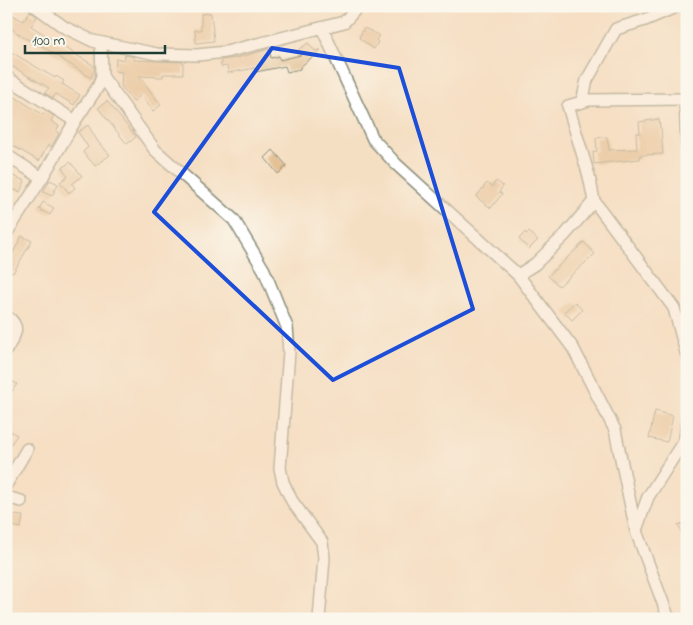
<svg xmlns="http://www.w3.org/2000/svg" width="693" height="625" viewBox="0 0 693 625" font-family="'Indie Flower',sans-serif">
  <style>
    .building { fill: #e1bb8c }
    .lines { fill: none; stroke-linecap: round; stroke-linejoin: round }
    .minor-casing { stroke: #8a8e7c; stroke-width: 14 }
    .minor { stroke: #fff; stroke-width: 11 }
    .marked { fill: none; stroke: #1d4ed8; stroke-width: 4; stroke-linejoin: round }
  </style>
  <rect width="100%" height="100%" fill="#fbf7ec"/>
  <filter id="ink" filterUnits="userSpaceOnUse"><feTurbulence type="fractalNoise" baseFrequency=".02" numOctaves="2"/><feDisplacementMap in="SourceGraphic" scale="10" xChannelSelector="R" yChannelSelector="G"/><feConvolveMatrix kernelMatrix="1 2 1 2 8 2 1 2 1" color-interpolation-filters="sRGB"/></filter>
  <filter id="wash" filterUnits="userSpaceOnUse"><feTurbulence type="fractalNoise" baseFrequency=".0096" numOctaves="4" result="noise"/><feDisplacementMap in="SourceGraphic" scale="20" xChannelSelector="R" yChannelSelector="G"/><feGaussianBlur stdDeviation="1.12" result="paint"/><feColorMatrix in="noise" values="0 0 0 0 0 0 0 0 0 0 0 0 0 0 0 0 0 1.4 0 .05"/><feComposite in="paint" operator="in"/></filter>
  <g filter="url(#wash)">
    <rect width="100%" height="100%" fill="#f5dfc3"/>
    <g id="blocks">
      <g class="building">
        <path d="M6,11L23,21L30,11L37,17L31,26L94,66V71L91,78L42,46L23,37L6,25Z"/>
        <path d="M211,13L214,41L196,43L195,30H201V14Z"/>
        <path d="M364,28L379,35L376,40L378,42L374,49L359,38Z"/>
        <path d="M308,43L315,51L321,50L300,67V69L287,72L285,66L256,72L255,68L228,73L227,66L221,67V60L236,58L269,49L271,58L279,56L280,60L301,55L298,50Z"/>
        <path d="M6,49L55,78L56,76L64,81L62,84L80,95L74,105L56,94L53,98L45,93L49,88L6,63Z"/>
        <path d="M125,55L134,57V60L183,62V74H163V77L139,76L161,105L153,111L141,95L133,102L121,86L122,72L115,71L116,59L124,60Z"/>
        <path d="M6,91L43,115L46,111L54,116L51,121L59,126L56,131L59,133L51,147L48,145L39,161L6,142Z"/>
        <path d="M107,101L136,137L127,144L98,108Z"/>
        <path d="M659,119L660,128H661L663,154L640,155V159L594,164L593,152L597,151L596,138L607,137L609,150L637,149L636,133H640L639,122Z"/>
        <path d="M88,125L98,142L110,155L95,166L83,152L88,147L78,132Z"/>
        <path d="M273,150L287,166L278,174L265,158Z"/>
        <path d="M70,162L82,176L72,184L75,188L69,193L60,182L68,176L62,168Z"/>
        <path d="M6,173L25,181L20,192L6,186Z"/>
        <path d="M50,180L58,184L52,196L43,192Z"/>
        <path d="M496,181L503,186L499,192L502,194L491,208L476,197L487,183L492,187Z"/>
        <path d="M43,202L54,208L50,215L39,209Z"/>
        <path d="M525,232L527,234L529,232L538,240L529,249L519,239Z"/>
        <path d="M22,236L32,241L13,273L6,269V259L9,260Z"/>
        <path d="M584,242L595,254L559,286L548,276Z"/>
        <path d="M575,302L582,310L572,320L564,312Z"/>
        <path d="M6,378L17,384L6,400Z"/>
        <path d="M655,411L673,416L667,442L649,438Z"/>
        <path d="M6,429L17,435L6,451Z"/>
        <path d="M6,514L23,516L21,528L6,525Z"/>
        <path d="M687,522V545L678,525Z"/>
      </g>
    </g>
  </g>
  <g filter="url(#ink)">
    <use href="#blocks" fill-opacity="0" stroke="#8a8e7c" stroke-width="1"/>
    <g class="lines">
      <defs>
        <g id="minor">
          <path d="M35,6L64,27L93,41L157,54L197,55L226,52L344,22L354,11L355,6"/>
          <path d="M322,28L373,139L396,164L518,275L573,348L615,430L636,531L669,619"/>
          <path d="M102,76L155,150L234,220L264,270L287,327L289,352L280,468L283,482L292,501L322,542L324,558L319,619"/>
          <path d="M6,77L75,121L99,85L102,76L101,44"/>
          <path d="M685,99L687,146"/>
          <path d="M582,102L587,80L616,29L645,20L678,6"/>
          <path d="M6,155L42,178"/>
          <path d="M594,201L674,308L687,356"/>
          <path d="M6,234L42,178L75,121"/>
          <path d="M518,275L535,264L565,235L594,201L589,176L568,106L589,100L687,99"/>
          <path d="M6,316C23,327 14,336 6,350"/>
          <path d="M685,439L687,421"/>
          <path d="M6,485L27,449"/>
          <path d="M6,497L21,501"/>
          <path d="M636,530L648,497L685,439H687"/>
        </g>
      </defs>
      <use href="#minor" class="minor-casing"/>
      <use href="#minor" class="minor"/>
    </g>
  </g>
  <path d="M0 0H693V625H0ZM272,48L399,68L473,309L333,380L154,212Z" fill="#f5dfc3" fill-opacity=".55" fill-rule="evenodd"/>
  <path class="marked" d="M272,48L399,68L473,309L333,380L154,212Z"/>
  <rect width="693" height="625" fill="none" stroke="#fbf7ec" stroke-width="25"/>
  <path d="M25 45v8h140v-8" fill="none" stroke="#1f3d34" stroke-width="2.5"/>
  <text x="32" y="45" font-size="15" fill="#1f3d34" stroke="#fbf7ec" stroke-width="4" paint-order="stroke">100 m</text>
</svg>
